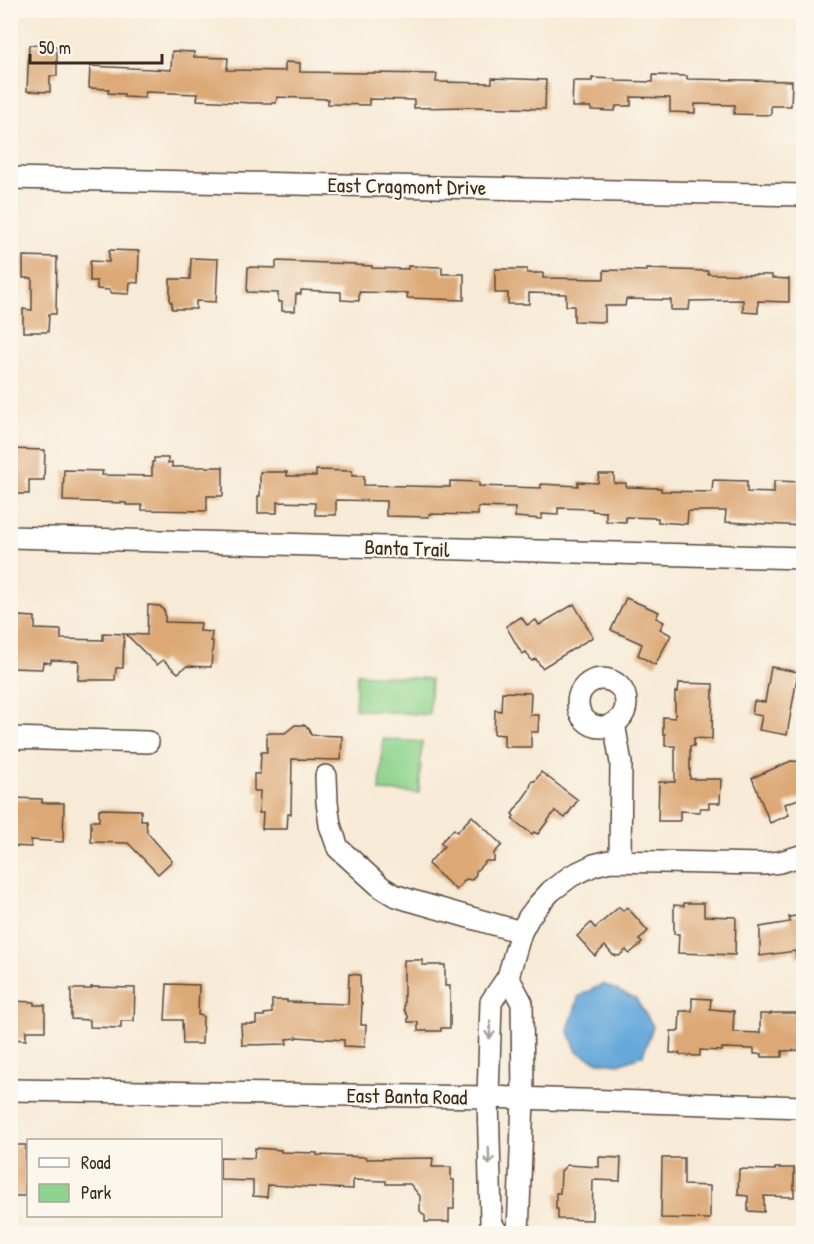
<svg xmlns="http://www.w3.org/2000/svg" width="814" height="1244" viewBox="0 0 814 1244" font-family="'Patrick Hand',sans-serif">
  <style>
    .green { fill: #8fd48e; stroke: #657f56; stroke-width: 1.5 }
    .water { fill: #65a8da; stroke: #50697c; stroke-width: 1.5 }
    .building { fill: #dca876 }
    .lines { fill: none; stroke-linecap: round; stroke-linejoin: round }
    .minor-casing { stroke: #57473a; stroke-width: 24 }
    .minor { stroke: #fff; stroke-width: 21 }
    .oneway { stroke: #a79f9a }
    .labels { text-anchor: middle; dominant-baseline: central; stroke-width: 4.5; stroke-linejoin: round; paint-order: stroke }
    .street-label { font-size: 21px; fill: #3b2a1e; stroke: #fbf7ec }
  </style>
  <rect width="100%" height="100%" fill="#fbf7ec"/>
  <filter id="ink" filterUnits="userSpaceOnUse"><feTurbulence type="fractalNoise" baseFrequency=".0167" numOctaves="2"/><feDisplacementMap in="SourceGraphic" scale="12" xChannelSelector="R" yChannelSelector="G"/><feConvolveMatrix kernelMatrix="1 2 1 2 8 2 1 2 1" color-interpolation-filters="sRGB"/></filter>
  <filter id="wash" filterUnits="userSpaceOnUse"><feTurbulence type="fractalNoise" baseFrequency=".008" numOctaves="4" result="noise"/><feDisplacementMap in="SourceGraphic" scale="24" xChannelSelector="R" yChannelSelector="G"/><feGaussianBlur stdDeviation="1.35" result="paint"/><feColorMatrix in="noise" values="0 0 0 0 0 0 0 0 0 0 0 0 0 0 0 0 0 1.4 0 .05"/><feComposite in="paint" operator="in"/></filter>
  <g filter="url(#wash)">
    <rect width="100%" height="100%" fill="#f7ead6"/>
    <g class="green">
      <path d="M357,674L431,679L429,715L355,709Z"/>
      <path d="M383,739L422,742L419,793L380,791Z"/>
    </g>
    <path class="water" d="M603,984L636,999L653,1026L643,1055L619,1064L599,1062L577,1052L568,1029L579,996Z"/>
    <g id="blocks">
      <g class="building">
        <path d="M29,45L57,46V76H50V92L27,91Z"/>
        <path d="M172,51L194,52V57L228,58L227,70L285,71V62L300,63V72L437,74L436,82L492,83V78L546,80L545,109L470,107L414,108V100L369,99V105L328,104V99L277,97L276,103H252L197,100L198,94L145,92V98L124,97V94L108,93L109,89L89,88L90,66L171,70Z"/>
        <path d="M653,75L687,76V79L792,81L791,106H771V115L734,114L735,105L695,104V113L670,112V98L631,97V106H616L615,111L591,110V107H572L573,81H592V78L616,79V81L653,82Z"/>
        <path d="M109,250L139,251L138,283L130,282L129,294L110,293V290L97,289V281H90V261L109,262Z"/>
        <path d="M23,256L57,257L56,314H49L48,332H23V309L32,310V278H23Z"/>
        <path d="M191,258L218,259L216,302L196,301V309H172V302H170V279H190Z"/>
        <path d="M276,261L355,264V265L372,266V268L408,269V266L442,267V274H464V300L407,298L408,293L359,292V301L341,300V292L301,290V294H296L295,311H282V302H278V293L247,292L248,267L276,268Z"/>
        <path d="M495,269H527V273H543V278L604,279V270L647,271V269L708,271V274L772,275V278L789,279V302L758,301V313L743,312V300L690,301L689,310H671V300L626,299L625,306H605V322L574,321V306H566V294L529,293V304H508V293H495Z"/>
        <path d="M10,449L45,450L44,480H29V494H10Z"/>
        <path d="M154,458H168V463L172,462V467H223V496H207V511L142,510V505H126V503L63,501L64,470L103,471L102,475L152,476V462H154Z"/>
        <path d="M316,470L352,471V476H364V485L450,487V481L479,482V486L541,488V484L578,486V482L598,483L599,474H614V483H626V487L661,488V491L712,492L713,480L747,481V492L774,493V481L804,482V526L725,522L726,511H688L687,524L658,522V518L626,517V522L606,521V512L592,511V509L558,508V515L542,514V519L515,517V508L478,507V515L429,514V517L386,516V501L336,500V515H315V503L277,502V513H258V496H260V472H287V476H316Z"/>
        <path d="M626,598L659,612L656,618L664,622L660,629L671,635L655,665L638,655L642,644L611,630Z"/>
        <path d="M574,604L593,637L542,668L536,659L532,661L526,652L522,654L506,626L521,617L527,625L536,620L539,625Z"/>
        <path d="M148,605L160,606L165,612V622L201,623L200,631L212,632L211,641H213L211,667L187,666L178,673L163,660L157,665L126,634L147,635Z"/>
        <path d="M19,616L35,617V629L61,630V639L103,640V633L124,634L123,668H116L115,680H78L79,661L51,660V663L43,662L42,669L10,668L11,629H19Z"/>
        <path d="M771,667L798,672L787,735L759,730L762,716L752,714L754,701L765,702Z"/>
        <path d="M679,683L713,684L712,739L694,738V746H690V779H721L720,803H709V808H700V812L680,811V821H658L659,782H675V746H665V734H663V717L675,718V692H678Z"/>
        <path d="M502,692L531,693L530,715H539L538,732H531V747H504V735L494,734L495,710L501,711Z"/>
        <path d="M295,725H304L309,729L311,735L342,736L341,760L292,759L291,814H288L287,829H262L263,813H259L260,791H254V774H260L261,752H267V733H285Z"/>
        <path d="M791,761L804,762V797L785,804L789,815L770,823L752,778Z"/>
        <path d="M541,772L578,800L565,818L555,811L538,834L534,832L532,834L512,819L514,816L512,814L529,790L532,781H535Z"/>
        <path d="M10,798L42,799V803H64L63,842L31,840V847L10,846Z"/>
        <path d="M99,809L141,810V820H146L147,832L172,861L158,874L128,843L91,842V821H99Z"/>
        <path d="M472,816L502,845L494,853V861H486L476,871V874L472,880L466,879L456,890L428,864L444,846L440,843L454,829L457,832Z"/>
        <path d="M684,903H704V916L736,917L735,955L678,953L679,934H674V905L684,906Z"/>
        <path d="M619,907L623,911L627,907L648,931L639,940L642,943L629,954L626,950L619,956L613,955L605,946L595,956L577,936L591,923L595,928Z"/>
        <path d="M804,915V956L796,957L795,951L760,956V927L790,922L789,917Z"/>
        <path d="M404,960H422V965H445V986H450V1028H441V1031H418V1022H408V1016L404,1010Z"/>
        <path d="M349,974L360,975L361,1003H362L361,1025H366L365,1047L344,1046V1040L296,1037V1038L286,1039L287,1044L242,1045L241,1024H256V1016H264V1014L272,1013V1000H287V1002L348,1004Z"/>
        <path d="M167,984L199,985L198,1015L203,1016L202,1044H183L182,1020H165Z"/>
        <path d="M91,987L135,988L134,1021H121V1028L90,1027V1020L71,1019V989H91Z"/>
        <path d="M692,998L711,999L710,1009L734,1011L733,1032L760,1033V1014H771V1013H797V1017H804V1050L782,1051V1057H762V1054H754V1049L722,1048V1051L700,1050V1056L680,1055V1053H670L671,1031H679L680,1011H692Z"/>
        <path d="M10,1001L34,1002V1005H45V1031H26V1040L10,1039Z"/>
        <path d="M10,1145H26L25,1196H10Z"/>
        <path d="M255,1148L281,1150V1152L317,1153V1155L366,1157V1159L433,1158L432,1167H451V1180H454V1209H449V1222H425V1216L420,1211V1196L410,1184H386V1181L353,1180V1189L268,1185L267,1197L253,1196V1181L220,1180V1157L254,1158Z"/>
        <path d="M599,1157L621,1158L620,1181L593,1180L592,1220L558,1219V1209H556V1193H560L561,1171L567,1165L599,1167Z"/>
        <path d="M662,1158H684V1185L710,1186V1219L661,1218Z"/>
        <path d="M775,1168H794V1197L764,1196V1212L748,1211V1196L738,1195L739,1169L775,1170Z"/>
      </g>
    </g>
  </g>
  <g filter="url(#ink)">
    <use href="#blocks" fill-opacity="0" stroke="#57473a" stroke-width="1.5"/>
    <g class="lines">
      <defs>
        <g id="minor">
          <path d="M10,178L804,195"/>
          <path d="M10,537L804,558"/>
          <circle cx="602" cy="703" r="24"/>
          <path d="M614,723L621,763L620,860"/>
          <path d="M10,738L148,742"/>
          <path d="M326,776L327,802L330,825L338,848L381,887L394,895L409,900L521,932"/>
          <path d="M508,977L522,1003L523,1098L518,1234"/>
          <path d="M10,1090L488,1097L804,1107"/>
          <path d="M498,1234L491,1222L488,1097L491,1002L508,977L521,932L529,917L539,904L551,891L571,876L594,865L610,861L763,864L780,862L804,855"/>
        </g>
      </defs>
      <use href="#minor" class="minor-casing"/>
      <use href="#minor" class="minor"/>
    </g>
    <defs><path id="oneway-shaft" d="M-6 0H5M1.5-3L5.5 0L1.5 3" fill="none" stroke-width="1.6" stroke-linecap="round" stroke-linejoin="round" transform="scale(1.5)"/></defs>
    <g class="oneway">
      <use href="#oneway-shaft" transform="translate(490 1030) rotate(92)"/>
      <use href="#oneway-shaft" transform="translate(489 1156) rotate(88)"/>
    </g>
  </g>
  <g class="labels">
    <g class="street-label">
      <text transform="translate(407 186) rotate(1)">East Cragmont Drive</text>
      <text transform="translate(407 548) rotate(2)">Banta Trail</text>
      <text transform="translate(407 1096) rotate(1)">East Banta Road</text>
    </g>
  </g>
  <rect width="814" height="1244" fill="none" stroke="#fbf7ec" stroke-width="36"/>
  <rect x="27" y="1139" width="195" height="78" fill="#fbf7ec" stroke="#aea59a" stroke-width="1.5"/>
  <rect x="39" y="1158" width="30" height="9" fill="#ffffff" stroke="#aea59a" stroke-width="1.5"/>
  <text x="81" y="1169" font-size="18" fill="#3b2a1e">Road</text>
  <rect x="39" y="1184" width="30" height="18" fill="#8fd48e" stroke="#aea59a" stroke-width="1.5"/>
  <text x="81" y="1199" font-size="18" fill="#3b2a1e">Park</text>
  <path d="M30 54v9h132v-9" fill="none" stroke="#3b2a1e" stroke-width="3"/>
  <text x="39" y="54" font-size="18" fill="#3b2a1e" stroke="#fbf7ec" stroke-width="4.5" paint-order="stroke">50 m</text>
</svg>
